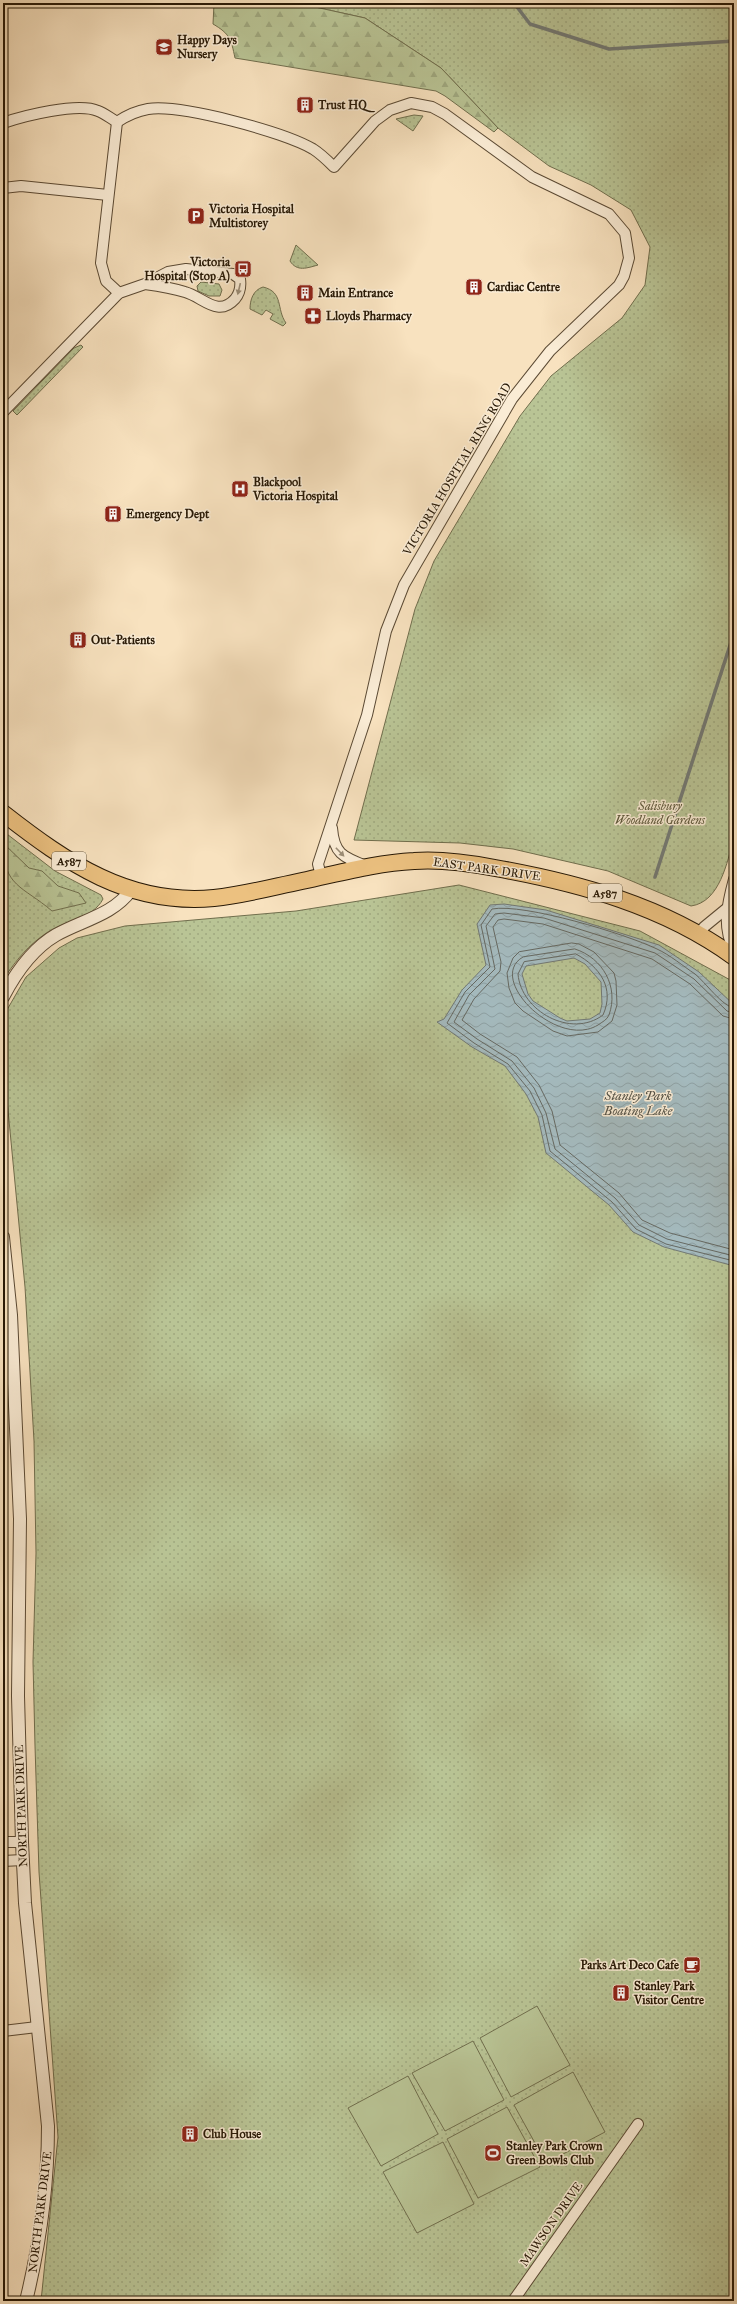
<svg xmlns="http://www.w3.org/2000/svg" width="737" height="2304" viewBox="0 0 737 2304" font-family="'IM FELL Great Primer',serif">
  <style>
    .grass { fill: url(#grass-dots); stroke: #706e4d }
    .forest { fill: url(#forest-firs); stroke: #706e4d }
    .garden { fill: #b9c495; stroke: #706e4d }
    .water { fill: url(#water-waves); stroke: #727974; fill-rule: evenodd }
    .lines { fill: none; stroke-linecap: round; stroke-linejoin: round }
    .shore { stroke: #666962; stroke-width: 1 }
    .stream { stroke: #727974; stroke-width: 3.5 }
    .minor-casing { stroke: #5b4a34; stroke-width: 12 }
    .tertiary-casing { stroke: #5b4a34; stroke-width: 14 }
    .primary-casing { stroke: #271805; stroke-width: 18 }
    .minor { stroke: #faecd5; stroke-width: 10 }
    .tertiary { stroke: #faecd5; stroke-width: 12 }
    .primary { stroke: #ecc180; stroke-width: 16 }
    .oneway { fill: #9b8d77 }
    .labels { text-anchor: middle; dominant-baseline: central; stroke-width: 3; stroke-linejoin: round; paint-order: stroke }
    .shield { fill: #faecd5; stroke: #665843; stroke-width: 1 }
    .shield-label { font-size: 11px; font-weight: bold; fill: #271805 }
    .poi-label { font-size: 12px; font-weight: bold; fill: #271805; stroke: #faecd5; text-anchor: start }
    .street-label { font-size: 12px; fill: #271805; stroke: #faecd5 }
    .park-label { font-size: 12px; font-style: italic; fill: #5a5437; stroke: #faecd5 }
    .water-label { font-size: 13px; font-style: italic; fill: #535146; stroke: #faecd5 }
  </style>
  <defs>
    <pattern id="grass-dots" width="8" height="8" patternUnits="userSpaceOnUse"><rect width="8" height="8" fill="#b9c495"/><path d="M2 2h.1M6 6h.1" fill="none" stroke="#9fa87f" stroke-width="1.8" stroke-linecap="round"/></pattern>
    <pattern id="forest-firs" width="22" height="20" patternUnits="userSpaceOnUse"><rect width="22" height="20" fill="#b9c495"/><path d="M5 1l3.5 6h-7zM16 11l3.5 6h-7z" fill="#9fa87f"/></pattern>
    <pattern id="water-waves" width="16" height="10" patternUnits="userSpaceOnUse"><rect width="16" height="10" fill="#a4babe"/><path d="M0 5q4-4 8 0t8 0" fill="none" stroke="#8d9fa2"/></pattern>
  </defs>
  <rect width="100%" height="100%" fill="#f8e2bf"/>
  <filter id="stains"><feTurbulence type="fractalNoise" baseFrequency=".005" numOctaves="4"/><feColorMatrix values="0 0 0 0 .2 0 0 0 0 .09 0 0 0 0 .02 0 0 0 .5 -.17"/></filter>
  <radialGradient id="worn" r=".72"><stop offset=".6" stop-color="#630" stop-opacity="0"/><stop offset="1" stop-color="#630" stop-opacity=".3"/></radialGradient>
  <g class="grass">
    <path d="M297,3H734V838C727,862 720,902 691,906L608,871L513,849L460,843L354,840L415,609L434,561L520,416L551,376L622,318L645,285L650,247L631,210L591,185L549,166L498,128L441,68L365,18Z"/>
    <path d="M414,115L423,116L413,131L396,119Z"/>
    <path d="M296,245L318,265C307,268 297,272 290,261Z"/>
    <path d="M201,282L219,284L222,290L220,296H209L198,291L197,286Z"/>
    <path d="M263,287C284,292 276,309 286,323L283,326L270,319L273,314L266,310L262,315L250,309C250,300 253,290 263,287Z"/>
    <path d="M81,345L83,347L17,415L13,411L74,348Z"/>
    <path d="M3,831L55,871L101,895L103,899C93,919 62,921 45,934C29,945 18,958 7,974L3,972Z"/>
    <path d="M459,885L640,931L734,982V2301H41L58,2137L39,1872L35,1746L33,1662L36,1553L34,1441L25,1287L3,1058L4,1015L26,977L59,948L77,938L125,926L296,911Z"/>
  </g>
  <g class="forest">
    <path d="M212,3H297L365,18L441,68L498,128L494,132L445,96L436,91L235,58C231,39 230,34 213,24L214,4Z"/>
    <path d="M3,843L29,868L42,871L58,886L79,893L86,903L52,911C23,886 3,887 3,843Z"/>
  </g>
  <g class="garden">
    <path d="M537,2006L570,2065L511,2097L480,2038Z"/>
    <path d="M473,2041L504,2100L445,2131L412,2073Z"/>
    <path d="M573,2072L605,2132L546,2163L514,2105Z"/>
    <path d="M408,2076L438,2134L381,2166L348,2108Z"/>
    <path d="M507,2107L540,2167L478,2198L447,2139Z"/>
    <path d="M443,2142L474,2204L417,2233L383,2172Z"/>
  </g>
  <path class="water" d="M504,904L546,910L659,945L699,972L734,1005V1266L664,1247L633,1232L609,1205L546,1153L538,1117L526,1094L505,1066L472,1047L437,1022L444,1019L462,990L486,965L477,924L490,905ZM574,958L585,964L601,982L602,1004L600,1013L590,1019L567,1021L560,1018L533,1001L528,994L522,974L526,966Z"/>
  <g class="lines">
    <g class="shore">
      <path d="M572,943L579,944L594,952L614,973L616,981L617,1005L612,1021L598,1032L567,1036L553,1031L523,1011L515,1003L509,988L507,973L513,958L519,952Z"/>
      <path d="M575,949C603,958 619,987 609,1015C607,1020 602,1022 598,1025C557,1050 485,978 523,957Z"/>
      <path d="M576,954C600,967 615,988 603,1015C571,1039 521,1011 518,974L524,962Z"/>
      <path d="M734,1008C723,1007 705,982 695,974C683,966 670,955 657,949C626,934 524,903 492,909L481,925L490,967L465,992L447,1023L474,1043L508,1064L530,1091L542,1115L550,1151L612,1202L636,1229L666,1244L734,1261"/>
      <path d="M734,1013L727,1011L694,979L655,953L544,918L504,913L495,914L486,926L495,969L469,995L454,1022L477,1039L512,1061L534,1088L546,1113L555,1149L615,1198L639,1225L667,1239L734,1256"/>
      <path d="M734,1019L723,1016L690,984L652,959L543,924L504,919L498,920L493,927L501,962L500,971L474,999L462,1020L480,1034L517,1057L539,1085L552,1111L560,1145L619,1193L642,1220L670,1233L734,1250"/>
    </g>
    <g class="stream">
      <path d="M514,3L530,24L609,49L734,41"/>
      <path d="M655,877L734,633"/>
    </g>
    <defs>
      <g id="minor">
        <path d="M117,122C126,116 136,111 148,109C181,104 284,132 313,149C321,154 328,161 334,167L375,121L390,110L411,103L432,107L445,114L532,177L609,214L625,233L629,258L624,276L619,285L550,351L512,399L404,585L386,631L367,715L318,864L321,876"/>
        <path d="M117,122L101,263L106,281L119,293"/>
        <path d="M3,123C23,116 78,102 98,111C104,113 110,118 117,122"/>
        <path d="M3,188L21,186L108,195"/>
        <path d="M3,412L119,293L145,284L168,272L186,269L233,274L240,279C241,286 240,293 235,299C218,318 203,297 185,292C172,288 159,286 145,284"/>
        <path d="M332,828C334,854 343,857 366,866"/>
        <path d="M734,879C727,905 722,926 734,951"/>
        <path d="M699,936L704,927L726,909"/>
        <path d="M3,1842H22"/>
        <path d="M3,1861L23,1860"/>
        <path d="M3,2031L37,2027"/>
        <path d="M513,2301L638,2124"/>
      </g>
      <g id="tertiary">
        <path d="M3,997C16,972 32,949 56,935C83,920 113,915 131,890"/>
        <path d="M3,1237L11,1315L20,1519L18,1696L22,1842L25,1903L48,2126C48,2185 40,2244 26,2301"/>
      </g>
      <path id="primary" d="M3,813C67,863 129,906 214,898C244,895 273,887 302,881C340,873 375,863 414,861C440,859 469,863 495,868C579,883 664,906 734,957"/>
    </defs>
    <use href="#minor" class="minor-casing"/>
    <use href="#tertiary" class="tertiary-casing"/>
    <use href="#primary" class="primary-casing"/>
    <use href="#minor" class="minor"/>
    <use href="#tertiary" class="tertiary"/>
    <use href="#primary" class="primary"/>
  </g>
  <defs><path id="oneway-solid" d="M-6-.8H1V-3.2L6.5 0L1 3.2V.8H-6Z"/></defs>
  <g class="oneway">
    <use href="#oneway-solid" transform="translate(239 289) rotate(103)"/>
    <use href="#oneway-solid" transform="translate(340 852) rotate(46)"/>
  </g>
  <defs>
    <symbol id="school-square" viewBox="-11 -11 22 22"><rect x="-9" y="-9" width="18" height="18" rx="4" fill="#8f2418" stroke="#faecd5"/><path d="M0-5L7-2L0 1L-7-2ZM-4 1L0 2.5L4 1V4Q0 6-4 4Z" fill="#fff"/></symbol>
    <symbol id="building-square" viewBox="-11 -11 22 22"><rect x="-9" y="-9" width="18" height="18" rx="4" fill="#8f2418" stroke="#faecd5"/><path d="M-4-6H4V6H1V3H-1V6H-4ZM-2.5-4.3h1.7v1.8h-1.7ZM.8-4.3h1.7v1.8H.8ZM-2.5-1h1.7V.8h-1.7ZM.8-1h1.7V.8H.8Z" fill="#fff"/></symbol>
    <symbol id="parking-square" viewBox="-11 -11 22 22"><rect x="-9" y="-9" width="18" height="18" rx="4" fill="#8f2418" stroke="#faecd5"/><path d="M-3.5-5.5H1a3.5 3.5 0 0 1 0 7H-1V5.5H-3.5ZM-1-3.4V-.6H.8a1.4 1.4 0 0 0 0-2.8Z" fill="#fff"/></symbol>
    <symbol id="bus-square" viewBox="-11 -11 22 22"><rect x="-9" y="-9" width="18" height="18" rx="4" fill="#8f2418" stroke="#faecd5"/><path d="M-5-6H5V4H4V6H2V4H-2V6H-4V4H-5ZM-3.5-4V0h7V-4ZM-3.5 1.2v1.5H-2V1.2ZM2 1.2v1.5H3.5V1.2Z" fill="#fff"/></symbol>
    <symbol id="pharmacy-square" viewBox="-11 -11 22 22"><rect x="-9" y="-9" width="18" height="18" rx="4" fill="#8f2418" stroke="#faecd5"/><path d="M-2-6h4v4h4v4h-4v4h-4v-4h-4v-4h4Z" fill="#fff"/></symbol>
    <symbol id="hospital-square" viewBox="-11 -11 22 22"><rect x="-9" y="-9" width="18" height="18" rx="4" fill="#8f2418" stroke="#faecd5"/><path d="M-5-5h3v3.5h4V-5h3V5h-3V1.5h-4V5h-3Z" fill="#fff"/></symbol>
    <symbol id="cafe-square" viewBox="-11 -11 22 22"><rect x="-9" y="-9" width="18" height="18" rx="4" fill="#8f2418" stroke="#faecd5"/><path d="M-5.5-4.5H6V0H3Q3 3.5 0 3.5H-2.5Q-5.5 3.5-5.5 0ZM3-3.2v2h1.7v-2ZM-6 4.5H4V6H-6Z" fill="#fff"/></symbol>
    <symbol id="stadium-square" viewBox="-11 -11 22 22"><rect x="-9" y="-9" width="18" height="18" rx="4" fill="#8f2418" stroke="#faecd5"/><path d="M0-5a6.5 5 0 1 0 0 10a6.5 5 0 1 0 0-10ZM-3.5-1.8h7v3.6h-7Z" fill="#fff"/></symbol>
  </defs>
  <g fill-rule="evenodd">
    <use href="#school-square" x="154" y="37" width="20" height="20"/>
    <use href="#building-square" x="295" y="95" width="20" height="20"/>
    <use href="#parking-square" x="186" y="206" width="20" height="20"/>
    <use href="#bus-square" x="233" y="259" width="20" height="20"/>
    <use href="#building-square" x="464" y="277" width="20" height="20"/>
    <use href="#building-square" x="295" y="283" width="20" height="20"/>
    <use href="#pharmacy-square" x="303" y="306" width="20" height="20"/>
    <use href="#hospital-square" x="230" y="479" width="20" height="20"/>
    <use href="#building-square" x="103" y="504" width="20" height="20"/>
    <use href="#building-square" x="68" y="630" width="20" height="20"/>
    <use href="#cafe-square" x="682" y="1955" width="20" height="20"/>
    <use href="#building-square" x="611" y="1983" width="20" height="20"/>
    <use href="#building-square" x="180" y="2124" width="20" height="20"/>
    <use href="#stadium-square" x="483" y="2143" width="20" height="20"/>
  </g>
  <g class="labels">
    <g class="shield">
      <rect x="52" y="852" width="34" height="18" rx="3"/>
      <rect x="588" y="884" width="34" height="18" rx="3"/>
    </g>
    <g class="shield-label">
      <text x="69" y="861">A587</text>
      <text x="605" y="893">A587</text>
    </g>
    <g class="poi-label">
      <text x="177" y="40">Happy Days<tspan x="177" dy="14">Nursery</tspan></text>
      <text x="318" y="105">Trust HQ</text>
      <text x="209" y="209">Victoria Hospital<tspan x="209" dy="14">Multistorey</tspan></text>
      <text x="230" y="262" text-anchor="end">Victoria<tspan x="230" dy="14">Hospital (Stop A)</tspan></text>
      <text x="487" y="287">Cardiac Centre</text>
      <text x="318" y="293">Main Entrance</text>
      <text x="326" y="316">Lloyds Pharmacy</text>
      <text x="253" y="482">Blackpool<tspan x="253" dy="14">Victoria Hospital</tspan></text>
      <text x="126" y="514">Emergency Dept</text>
      <text x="91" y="640">Out-Patients</text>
      <text x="679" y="1965" text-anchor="end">Parks Art Deco Cafe</text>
      <text x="634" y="1986">Stanley Park<tspan x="634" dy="14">Visitor Centre</tspan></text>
      <text x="203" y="2134">Club House</text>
      <text x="506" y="2146">Stanley Park Crown<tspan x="506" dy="14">Green Bowls Club</tspan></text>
    </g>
    <g class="street-label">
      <text transform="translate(457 469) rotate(-59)">VICTORIA HOSPITAL RING ROAD</text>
      <text transform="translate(487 869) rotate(8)">EAST PARK DRIVE</text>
      <text transform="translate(21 1806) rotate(-92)">NORTH PARK DRIVE</text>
      <text transform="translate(40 2212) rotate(-83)">NORTH PARK DRIVE</text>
      <text transform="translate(551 2224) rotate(-55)">MAWSON DRIVE</text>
    </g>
    <g class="park-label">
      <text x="660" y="806">Salisbury<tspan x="660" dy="14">Woodland Gardens</tspan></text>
    </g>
    <g class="water-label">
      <text x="638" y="1096">Stanley Park<tspan x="638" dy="15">Boating Lake</tspan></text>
    </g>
  </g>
  <rect width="737" height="2304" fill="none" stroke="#f8e2bf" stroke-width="16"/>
  <rect x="4" y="4" width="729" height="2296" fill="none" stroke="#271805" stroke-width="2"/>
  <rect x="8" y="8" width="721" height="2288" fill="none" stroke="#271805"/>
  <rect width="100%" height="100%" filter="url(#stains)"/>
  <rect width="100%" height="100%" fill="url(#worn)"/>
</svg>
